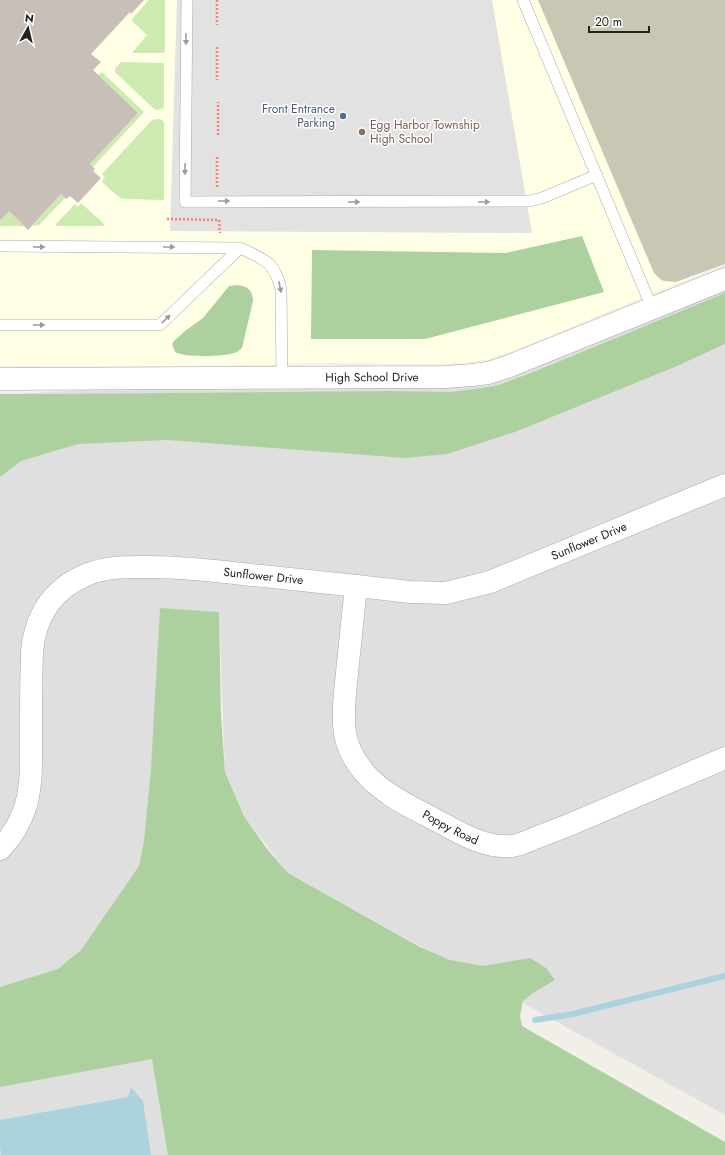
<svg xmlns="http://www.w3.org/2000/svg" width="725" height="1155" viewBox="0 0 725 1155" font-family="Jost,sans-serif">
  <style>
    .residential { fill: #e0dfdf }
    .education { fill: #ffffe5 }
    .construction { fill: #c7c7b4 }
    .grass { fill: #cdebb0 }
    .forest { fill: #add19e }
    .parking { fill: #e2e2e2 }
    .water { fill: #aad3df }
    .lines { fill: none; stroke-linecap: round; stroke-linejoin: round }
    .stream { stroke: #aad3df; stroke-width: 6 }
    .building { fill: #c7bfb8 }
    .lane-casing { stroke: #a9a9a9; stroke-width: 12 }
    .street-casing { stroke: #a9a9a9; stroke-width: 23 }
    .path { stroke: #fa8072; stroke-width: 2.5; stroke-dasharray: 2 2; stroke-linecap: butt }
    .lane { stroke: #fff; stroke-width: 11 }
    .street { stroke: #fff; stroke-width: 22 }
    .oneway { fill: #9c9c9c }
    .service-dot { fill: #5c6f8a; stroke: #fff; stroke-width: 1.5 }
    .education-dot { fill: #8d6e63; stroke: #fff; stroke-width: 1.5 }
    .labels { text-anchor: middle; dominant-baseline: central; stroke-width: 3; stroke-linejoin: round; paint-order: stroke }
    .service-label { font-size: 12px; fill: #4e5e75; stroke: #fff; text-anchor: end }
    .education-label { font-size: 12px; fill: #785e54; stroke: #fff; text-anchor: start }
    .street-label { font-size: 12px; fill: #222; stroke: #fff }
  </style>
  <rect width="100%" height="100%" fill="#f2efe9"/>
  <path class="residential" d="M725,279V1115L288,873L244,816L225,772L219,612L196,1155H0V411L18,394L282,378L445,377Z"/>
  <path class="education" d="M0,0H725V264L515,350L488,359L474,362L445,364L329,363L224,366H0Z"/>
  <path class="construction" d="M538,0H725V264L676,282L664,281L660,279L654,273Z"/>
  <g class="grass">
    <path d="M149,0H165V51L164,53H132L147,35L132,21V19Z"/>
    <path d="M121,62L164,63V107L163,109L156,110L154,109L115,72V69Z"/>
    <path d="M102,72L144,112L93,167L90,164L138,113L98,75Z"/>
    <path d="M158,119L162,120L164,122V200L126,199L120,198L103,183L102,181L105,177L102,174L152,120Z"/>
    <path d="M61,194L65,198L39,225L32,226Z"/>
    <path d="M81,203L104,224V226H56V224L75,204L78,207Z"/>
    <path d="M9,211L24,226H0V221Z"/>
  </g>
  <g class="forest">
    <path d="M582,236L604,292L425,339H311L312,250L506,253Z"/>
    <path d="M237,285C247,286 253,290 253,301L242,348C240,349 239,351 237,352C226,357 185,358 175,352L172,344L174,341L185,331L203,318L229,286Z"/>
    <path d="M725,293V344L677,366L515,432L447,454L405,458L167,440L78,444L21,461L0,477V394H52L388,391L450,392L483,388L499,385L536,371Z"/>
    <path d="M160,608L219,612L221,716L225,772L244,816L267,849L288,873L420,947L450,960L483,966L530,958L546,968L555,980L533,993L523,1001L520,1016L522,1026L725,1142V1155H168L152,1059L0,1087V987L58,969L81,950L139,866L144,841L151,769Z"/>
  </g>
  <path class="parking" d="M177,0H492L532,233L170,231Z"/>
  <path class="water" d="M131,1087L143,1101L151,1155H1L0,1145V1120L128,1097Z"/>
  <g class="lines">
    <path class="stream" d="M535,1020L573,1014L725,976"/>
  </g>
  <path class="building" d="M0,0H144L131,14L130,12L91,54L101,62L93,70L138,113L90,164L95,169L93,171L101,178L78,203L70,196L66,199L61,194L28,230L9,211L0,221Z"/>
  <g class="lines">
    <defs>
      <g id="lane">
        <path d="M187,0L185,202L530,201L542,198L597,175"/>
        <path d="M523,0L652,308"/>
        <path d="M0,246L240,248C249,252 261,257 269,264C275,270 280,282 281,290L282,378"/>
        <path d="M0,325H160L240,248"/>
      </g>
      <g id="street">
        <path id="s1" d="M0,379L445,377L472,375L488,373L507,367L725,279"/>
        <path id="s2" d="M356,586C353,615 350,644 347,673C345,693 342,714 345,733C347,747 355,761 363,771C380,792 407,805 430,817C455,830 483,849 512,846C520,845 528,841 535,838C551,832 567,826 583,819C630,799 678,778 725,758"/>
        <path id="s3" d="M0,849C12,837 21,821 26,805C32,783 31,760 31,738C31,709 31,681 32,652C35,617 52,589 86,575C107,566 128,567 151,567C185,567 218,571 251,575C304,580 357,586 410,592L446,593L490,582L725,485"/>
      </g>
    </defs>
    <use href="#lane" class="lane-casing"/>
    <use href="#street" class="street-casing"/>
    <g class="path">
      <path d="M217,0V25"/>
      <path d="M217,47V80"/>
      <path d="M218,135V102"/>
      <path d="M217,157V187"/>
      <path d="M167,219L219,220"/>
      <path d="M219,220L220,233"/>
    </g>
    <use href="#lane" class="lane"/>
    <use href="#street" class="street"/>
  </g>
  <defs><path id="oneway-solid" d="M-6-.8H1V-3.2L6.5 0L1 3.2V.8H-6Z"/></defs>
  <g class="oneway">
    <use href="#oneway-solid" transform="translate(186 39) rotate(90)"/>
    <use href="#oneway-solid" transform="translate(185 169) rotate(91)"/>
    <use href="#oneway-solid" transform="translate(224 201)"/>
    <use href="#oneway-solid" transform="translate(354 202)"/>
    <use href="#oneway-solid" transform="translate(484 202)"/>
    <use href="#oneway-solid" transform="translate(39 247)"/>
    <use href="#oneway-solid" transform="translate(169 247)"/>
    <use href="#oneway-solid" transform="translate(280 287) rotate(79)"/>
    <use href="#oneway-solid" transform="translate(166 319) rotate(-44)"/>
    <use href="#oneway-solid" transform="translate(39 325)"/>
  </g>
  <circle class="service-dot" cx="343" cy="116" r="4"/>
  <circle class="education-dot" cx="362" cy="132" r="4"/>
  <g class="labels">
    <g class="service-label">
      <text x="335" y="109">Front Entrance<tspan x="335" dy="14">Parking</tspan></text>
    </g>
    <g class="education-label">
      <text x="370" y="125">Egg Harbor Township<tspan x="370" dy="14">High School</tspan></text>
    </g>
    <g class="street-label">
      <text stroke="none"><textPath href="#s1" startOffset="372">High School Drive</textPath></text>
      <text stroke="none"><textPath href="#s3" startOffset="819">Sunflower Drive</textPath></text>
      <text stroke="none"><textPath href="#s3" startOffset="483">Sunflower Drive</textPath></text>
      <text stroke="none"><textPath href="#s2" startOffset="295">Poppy Road</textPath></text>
    </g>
  </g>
  <g transform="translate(28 28) rotate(8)" stroke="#ffffff" stroke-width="3" paint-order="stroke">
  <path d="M0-3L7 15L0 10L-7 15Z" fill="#222222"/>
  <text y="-6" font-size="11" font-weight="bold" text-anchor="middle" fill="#222222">N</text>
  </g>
  <path d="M589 26v6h60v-6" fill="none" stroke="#222222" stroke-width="2"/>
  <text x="595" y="26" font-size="12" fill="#222222" stroke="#ffffff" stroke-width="3" paint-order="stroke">20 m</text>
</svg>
